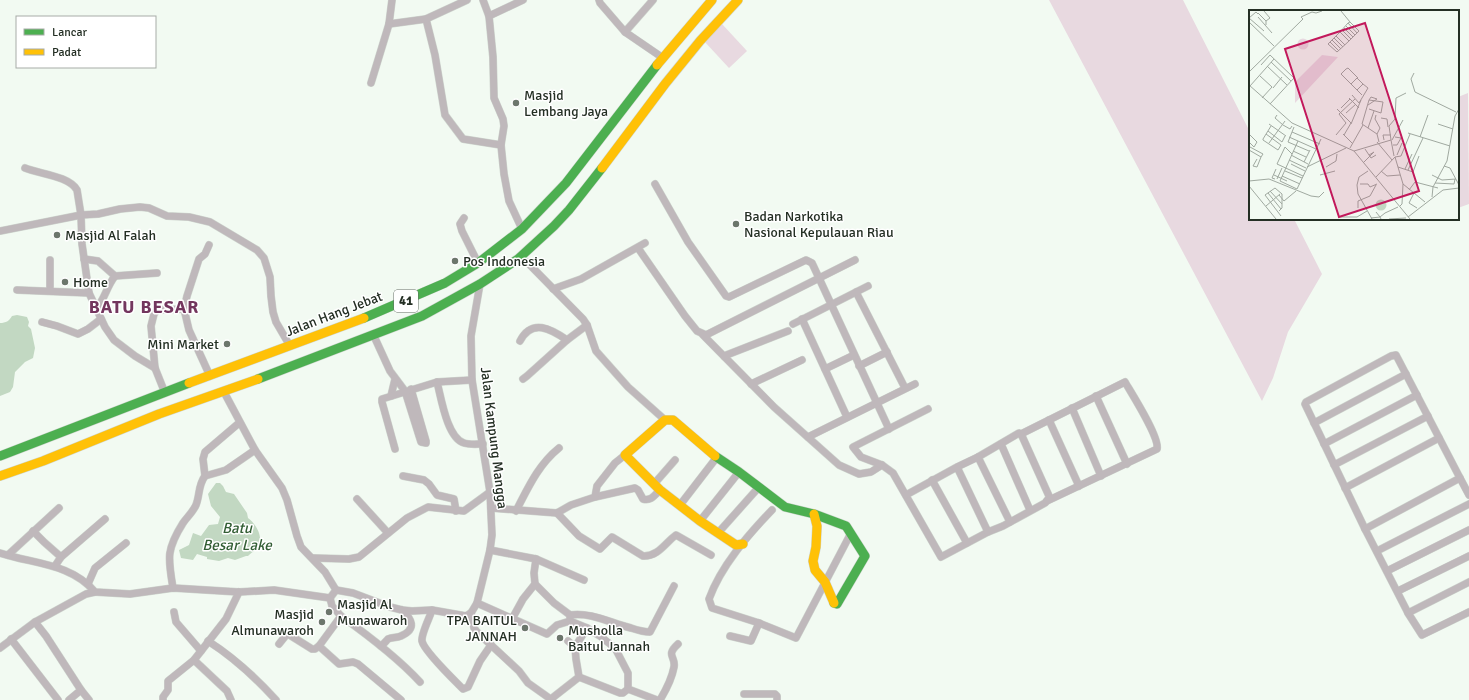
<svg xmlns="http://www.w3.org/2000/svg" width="1469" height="700" viewBox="0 0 1469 700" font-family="Signika,sans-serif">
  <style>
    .green { fill: #e8d9e0 }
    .water { fill: #c2d8c2 }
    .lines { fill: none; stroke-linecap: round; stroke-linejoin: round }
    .street-casing { stroke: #ced5ce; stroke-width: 8 }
    .fast-casing { stroke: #ced5ce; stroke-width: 10 }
    .slow-casing { stroke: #ced5ce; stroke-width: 10 }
    .street { stroke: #bfb8bb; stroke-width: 7 }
    .fast { stroke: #4caf50; stroke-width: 9 }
    .slow { stroke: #ffc107; stroke-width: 9 }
    .poi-dot { fill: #6c766c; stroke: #fff; stroke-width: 1.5 }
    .labels { text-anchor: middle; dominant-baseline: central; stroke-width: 3; stroke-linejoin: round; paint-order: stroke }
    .shield { fill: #fff; stroke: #666d66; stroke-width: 1 }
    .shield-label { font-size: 13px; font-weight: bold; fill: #242f24 }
    .poi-label { font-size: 14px; fill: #242f24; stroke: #fff; text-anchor: start }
    .street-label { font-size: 14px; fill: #242f24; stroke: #fff }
    .water-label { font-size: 15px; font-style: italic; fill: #335e35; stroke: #fff }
    .district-label { font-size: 18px; font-weight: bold; letter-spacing: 1px; fill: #73365e; stroke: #fff }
    .inset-road { fill: none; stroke: #a0a9a0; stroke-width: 1 }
    .view { fill: #c2185b; fill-opacity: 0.15; stroke: #c2185b; stroke-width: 2 }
    .inset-edge { fill: none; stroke: #242f24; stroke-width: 2 }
  </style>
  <rect width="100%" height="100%" fill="#f2faf2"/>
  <g class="green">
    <path d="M1049,0H1183L1250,132V219H1294L1322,274L1288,332L1273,378L1262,401Z"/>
    <path d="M722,24L747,51L729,68L704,41Z"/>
    <path d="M1468,93L1469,204L1458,208V97Z"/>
  </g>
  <g class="water">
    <path d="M17,315L27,317L29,322L28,326L31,329L35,348L33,358L25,362L15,372L13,387L10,392L0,396V323C6,323 9,321 12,316Z"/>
    <path d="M216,483H220L223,486L226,492L234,494L247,513L248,518C256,524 264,537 258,547C256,550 251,553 248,556H246L235,560L228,558L219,561L207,559V557L197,554L193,560L181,558L179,550L189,545L193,533L201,536L209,525L218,524L220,517L211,506L208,494Z"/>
  </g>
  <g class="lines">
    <defs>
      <g id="street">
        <path d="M483,0L489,16L493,57L494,98L503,119L504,126L501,145L504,174L509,201L522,229"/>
        <path d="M599,0L600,3L625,32L663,58"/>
        <path d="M489,16L523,0"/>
        <path d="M426,19L435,55L445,115L463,139L501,145"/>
        <path d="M389,24L426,19L467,0"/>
        <path d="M625,32L653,0"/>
        <path d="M371,83L389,24L392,0"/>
        <path d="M25,168C40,174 69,176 77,190L81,215L82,244L89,293L105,327L114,340L135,356L155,368"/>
        <path d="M655,184L688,242L726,296L729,297L806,260L812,263L889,429"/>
        <path d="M464,218L460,224L462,231L478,263"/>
        <path d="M0,231L81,215L98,214L120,209L140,207L149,208L167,216L189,217L210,222L257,250L264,258L270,277L271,296L273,312L276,322L290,346"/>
        <path d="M209,245L205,254L199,259L187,296L184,309L189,330L210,376"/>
        <path d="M638,248L685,316L697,331L706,335L855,260"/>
        <path d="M84,259L98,261L115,276L157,273"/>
        <path d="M518,259L527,262L583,319L587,325L596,351L628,387L665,420"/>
        <path d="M50,260V290"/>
        <path d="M480,284L471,336L472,380L490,492L492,535L490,550L477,603L547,634L557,625L570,621L587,628L600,636L615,648L628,673V689L657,700"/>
        <path d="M553,289L581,279L645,243"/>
        <path d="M17,290L89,293"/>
        <path d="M856,292L905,388"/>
        <path d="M97,308C105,298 107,286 115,276"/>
        <path d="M802,319L847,417"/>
        <path d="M42,322L57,326L78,334L88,329L101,319"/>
        <path d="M793,324L868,286"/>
        <path d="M373,334L390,371L405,391L421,442L426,443V441L411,389"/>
        <path d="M703,335L774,407L839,465L859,474L871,472L882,465"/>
        <path d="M520,341C532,318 551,329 567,340"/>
        <path d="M724,356L788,331"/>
        <path d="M859,366L887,352"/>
        <path d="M825,369L854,355"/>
        <path d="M523,379L527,376L567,340L587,325"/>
        <path d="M437,382C441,397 447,438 464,443C470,445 478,444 483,444"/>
        <path d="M751,384L802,360"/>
        <path d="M165,393L155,368L151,326L154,314L157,310L184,309"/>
        <path d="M391,396L395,379"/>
        <path d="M1096,396L1127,464"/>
        <path d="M1072,408L1101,476"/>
        <path d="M928,409L853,447L861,457L882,465L893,473L941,557L988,532"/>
        <path d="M1049,420L1079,486"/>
        <path d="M1314,423L1406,374"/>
        <path d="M1021,434L1125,382C1132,394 1160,438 1157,449L1047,501"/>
        <path d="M808,437L915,384"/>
        <path d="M1001,444L1030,510"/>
        <path d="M1324,444L1417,395"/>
        <path d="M395,449L382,402V399L437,382L472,380"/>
        <path d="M978,457L1010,522"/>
        <path d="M1334,465L1428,416"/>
        <path d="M205,476L203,459L205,452L239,423"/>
        <path d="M403,476L424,480L429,484L437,495L454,499L456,511"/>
        <path d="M1460,478L1396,355L1391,356L1306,402L1305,404L1365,529L1408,613L1422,635L1469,612"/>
        <path d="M932,480L967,543"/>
        <path d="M654,484L675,460"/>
        <path d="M1345,488L1439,438"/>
        <path d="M906,495L957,467L988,532L1003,526L1045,503L1049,498V496L1022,436L1019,433L978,457L957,467"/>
        <path d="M595,497L635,488L638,490L643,499C651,501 654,496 660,490"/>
        <path d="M357,499L388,533"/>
        <path d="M680,505L717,457"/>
        <path d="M491,508L557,513L571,505L595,497L597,486L615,463L625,455"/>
        <path d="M772,510C748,535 721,566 709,599L712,608L759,623L796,638L851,533"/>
        <path d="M516,511C528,488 538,465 559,448"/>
        <path d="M557,513L579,536L600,549L612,537L643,556C658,557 666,542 676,535L711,555"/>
        <path d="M700,521L739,472"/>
        <path d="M1365,529L1460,478L1469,495"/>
        <path d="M33,531L44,542L61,557"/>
        <path d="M718,533L759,487"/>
        <path d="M490,550L536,559L534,573L535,584L523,599L512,619"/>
        <path d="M1377,551L1469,504"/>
        <path d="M0,553C33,564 71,563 95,592L130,594L173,588L239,592L274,590L330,598L336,590L325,572L301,547L297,536L287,500L282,488L255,450L224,392"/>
        <path d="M8,555L59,508"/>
        <path d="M313,558L349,559L359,557L407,518L428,507L464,511L490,492"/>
        <path d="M536,559L584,580"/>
        <path d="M55,566L61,557L105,519"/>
        <path d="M1387,571L1469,530"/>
        <path d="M88,584L95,568L126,543"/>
        <path d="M535,584L554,603L570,615V618"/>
        <path d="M173,588C168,558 166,550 183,523C187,517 193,512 196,505C200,495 198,485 205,476L226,470L255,450"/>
        <path d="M336,590L353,593L390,607L402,610L412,611L432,610L466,616L471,613L477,603"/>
        <path d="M1398,591L1469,556"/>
        <path d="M330,598L332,606L341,616L319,646L339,664L353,662L358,664L401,700"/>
        <path d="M432,610C430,617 421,634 422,641C424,651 454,680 463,689L468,687L480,661L491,645"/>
        <path d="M174,612L176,622L201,651"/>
        <path d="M471,613L474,628L477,632L519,671L528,683L552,700"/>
        <path d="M1408,613L1469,582"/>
        <path d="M570,615C592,612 610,623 631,628C637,630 643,632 650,632L674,586"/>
        <path d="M341,616C369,636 397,657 420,682"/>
        <path d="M35,622L46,636L81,690L69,700"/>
        <path d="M730,636L751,641L759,623"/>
        <path d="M11,639L58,700"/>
        <path d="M208,641C233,657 256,678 276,700"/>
        <path d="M568,641L575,647L587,628"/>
        <path d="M279,644L287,634H288L312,649H315L319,646"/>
        <path d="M381,646C384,644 386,641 388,639C392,637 397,638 401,636C417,629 412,619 402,610"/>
        <path d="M0,648L35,622L86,594L95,592"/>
        <path d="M194,660L227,691L231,700"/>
        <path d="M579,677L620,693H623L628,689"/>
        <path d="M81,690L89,700"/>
        <path d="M744,694H775L777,696V700"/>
        <path d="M551,699L579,677L576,659L575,647"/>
        <path d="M163,700V697L168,690V681L194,660L226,619L239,592"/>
        <path d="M660,700C666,690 672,678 674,667C676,656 665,656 678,644"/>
      </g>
      <g id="fast">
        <path d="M364,318L445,283L478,263L522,229L566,183L657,65"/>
        <path d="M258,379L422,316L480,284L518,259L554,226L569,210L602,168"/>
        <path d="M0,456L189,383"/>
        <path d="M715,456L739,472L785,507L814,514L846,526L865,556L837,604L834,603"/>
      </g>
      <g id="slow">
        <path d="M657,65L712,0"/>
        <path d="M602,168L665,84L700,41L738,0"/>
        <path d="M189,383L364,318"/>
        <path d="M715,456L673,420H665L625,455L660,490L700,521L736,545L743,544"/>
        <path d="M0,476L43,461L159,414L258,379"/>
        <path d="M814,514L817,526L816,547L813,561L815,570L825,582L834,603"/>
      </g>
    </defs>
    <use href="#street" class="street-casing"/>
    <use href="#fast" class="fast-casing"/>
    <use href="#slow" class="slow-casing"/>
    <use href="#street" class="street"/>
    <use href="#fast" class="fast"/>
    <use href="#slow" class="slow"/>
  </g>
  <g class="poi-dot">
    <circle cx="516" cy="103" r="4"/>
    <circle cx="736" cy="224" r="4"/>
    <circle cx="57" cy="235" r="4"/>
    <circle cx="455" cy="261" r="4"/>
    <circle cx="65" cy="282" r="4"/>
    <circle cx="227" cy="344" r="4"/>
    <circle cx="329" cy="612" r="4"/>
    <circle cx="322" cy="622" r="4"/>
    <circle cx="525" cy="628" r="4"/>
    <circle cx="560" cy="638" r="4"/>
  </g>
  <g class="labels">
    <rect class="shield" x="394" y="290" width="24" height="22" rx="3"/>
    <g class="shield-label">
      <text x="406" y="301">41</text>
    </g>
    <g class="poi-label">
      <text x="524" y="95">Masjid<tspan x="524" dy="16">Lembang Jaya</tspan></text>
      <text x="744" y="216">Badan Narkotika<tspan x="744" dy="16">Nasional Kepulauan Riau</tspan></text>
      <text x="65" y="235">Masjid Al Falah</text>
      <text x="463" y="261">Pos Indonesia</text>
      <text x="73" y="282">Home</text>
      <text x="219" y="344" text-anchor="end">Mini Market</text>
      <text x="337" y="604">Masjid Al<tspan x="337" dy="16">Munawaroh</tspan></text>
      <text x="314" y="614" text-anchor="end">Masjid<tspan x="314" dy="16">Almunawaroh</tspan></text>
      <text x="517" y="620" text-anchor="end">TPA BAITUL<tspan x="517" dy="16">JANNAH</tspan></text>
      <text x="568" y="630">Musholla<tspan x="568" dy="16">Baitul Jannah</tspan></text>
    </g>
    <g class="street-label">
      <text transform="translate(334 314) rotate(-21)">Jalan Hang Jebat</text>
      <text transform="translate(494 438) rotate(83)">Jalan Kampung Mangga</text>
    </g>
    <g class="water-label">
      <text x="237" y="528">Batu<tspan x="237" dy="17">Besar Lake</tspan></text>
    </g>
    <g class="district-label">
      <text x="144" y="307">BATU BESAR</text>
    </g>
  </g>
  <g transform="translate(1249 10)">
    <rect width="210" height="210" fill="#f2faf2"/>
    <path d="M48.5 34a5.5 5.5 0 1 1 11 0a5.5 5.5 0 1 1-11 0ZM73,45L89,47L46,93V72Z" fill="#e8d9e0"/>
    <path d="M126.5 195a5.5 5.5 0 1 1 11 0a5.5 5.5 0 1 1-11 0Z" fill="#c2d8c2"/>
    <path class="inset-road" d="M15,1L21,8L17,11M92,1L101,12M9,3L17,11V15M9,7L23,23M0,8L15,21M0,8L7,2L9,4M0,12L25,36M99,13L91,22L100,31M97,16L106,25M95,18L104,27M93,20L102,29M91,22L79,34L88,42L100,31L110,21L101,12L99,13L108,23M87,26L96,35M85,28L94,37M83,30L92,39M81,32L90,41M22,52L42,71M12,55L21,45L45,68L21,94M18,56L38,75M0,62L54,9L52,7L63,2L67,3L73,1M165,63L162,69L166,82L207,102M11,66L23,77L13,88M102,74L92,64L97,59L99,58L109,68M0,75L43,113L105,141L161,209M1,76L25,49M24,78L33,67M108,80L102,74L108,68L114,74L108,80L113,85M103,85L110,93L119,78L114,74M100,88L110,98M120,90L113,114L119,118L125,101M120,90L134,92L132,103L120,99M119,95L128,89L122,87L120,90M92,98L101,89M88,99L102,113L95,125M97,103L107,94M28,105L26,108L34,115L41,119L43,116M127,105L126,109L131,118L128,124M132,108L138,109L139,117M20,114L37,126M102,114L112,90M189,114L204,119M45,117L39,132L60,141M119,118L128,124L130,132M19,121L33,132L36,126M43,122L71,134M159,123L201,136M0,124L8,132L5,137L0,132M17,124L32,135L29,140L14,130V129L22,116M94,124L103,133M87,125L97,113L90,104L106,89M40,127L67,139M171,127L179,105M135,130L134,125H142M142,130L145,146M143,130L154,110M49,131L31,171L48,179L72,129M128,132L143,150M20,133L36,111M144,135H148L152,128L146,127M101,138L114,115M116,139L122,148L127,145M0,140L12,147L14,144L1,137M44,141L57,147M105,141L142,130L140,116L146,109L147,88L157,83M43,144L36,137L28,154L54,166M42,145L59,154M148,145L153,133M146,147L152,146L161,124M8,149L4,156L8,157L12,147M40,150L57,158M55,152L61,140M115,152L125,142L120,145M42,154L56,161M195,156L201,158L210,175M58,157L97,138M77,157L87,151L88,144M149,157L164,162L170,146M156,159L163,144M159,160L174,128M36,161L53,168M119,161L110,167L108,175L109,184L123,209M132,161L138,166L151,165M25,165L38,171M71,165L86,161M183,165L193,170L207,169M33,166L51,174M127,167L146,147L154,174L153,194L151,196M26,169L23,168L27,159M28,169L33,158M0,171L20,169L62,186L70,187L75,182M186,173L205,174L206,169M111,174H119L121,177L128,174M154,174L165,183L160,193L168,198M0,176L27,209M160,180L166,172L189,178M21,181L33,194M19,183L32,199M165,183L176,192M30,185L35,191L47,181M183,187L184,177L198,151L206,106L210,99M17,196L31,184M109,198V191L121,186L127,175M30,201L33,198V184M32,206L16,185L26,178L33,184M89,207H108L118,201M159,207L194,180L210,178M122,208L131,207L127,202M132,209L131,207L136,203L149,197M140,209L157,208"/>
    <path class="view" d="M116,13L170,181L90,207L36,39Z"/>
    <rect width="210" height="210" class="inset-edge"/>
  </g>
  <rect x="16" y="16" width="140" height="52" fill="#ffffff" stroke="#a7aca7"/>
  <rect x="24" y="29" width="20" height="6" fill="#4caf50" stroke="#a7aca7"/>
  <text x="52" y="36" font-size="12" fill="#242f24">Lancar</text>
  <rect x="24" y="49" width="20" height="6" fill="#ffc107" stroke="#a7aca7"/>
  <text x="52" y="56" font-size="12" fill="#242f24">Padat</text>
</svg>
